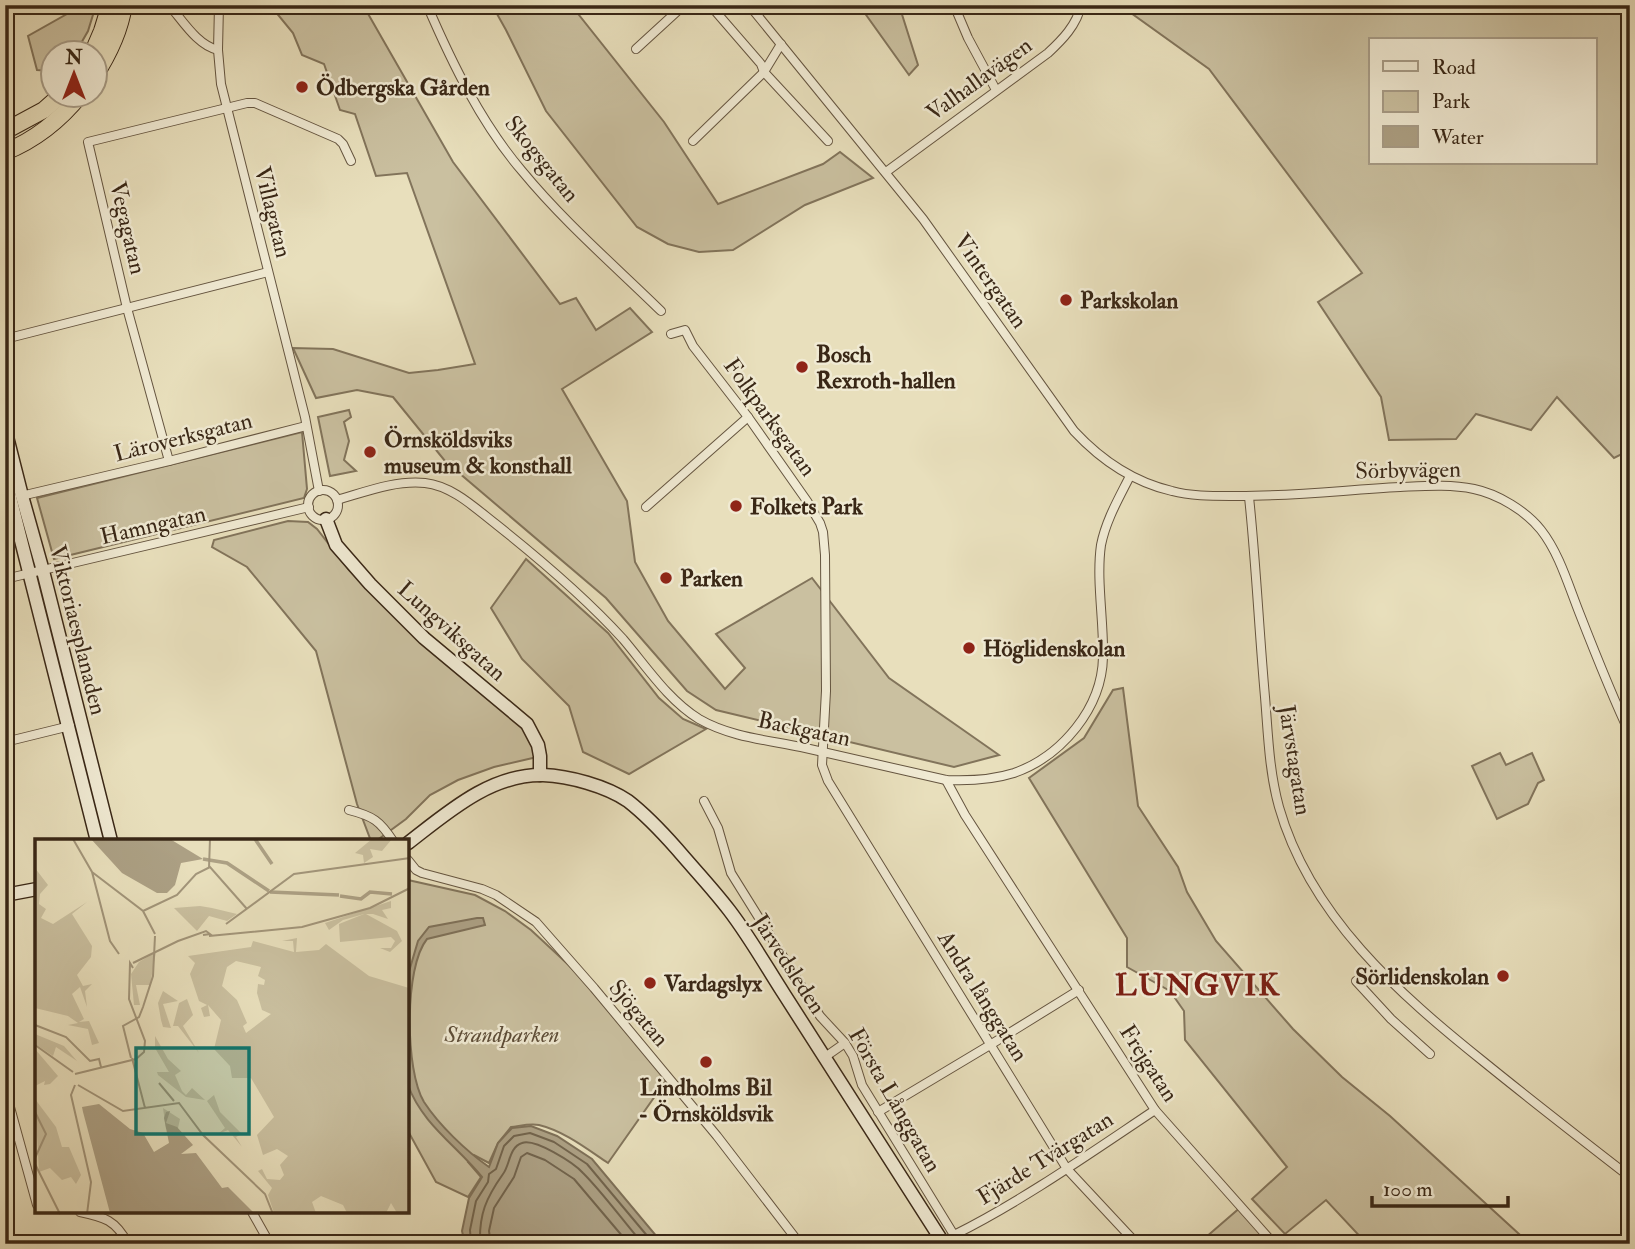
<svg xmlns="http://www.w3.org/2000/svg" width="1635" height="1249" viewBox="0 0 1635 1249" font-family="'IM FELL Double Pica',serif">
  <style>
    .green { fill: #cac0a0; stroke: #82745b; stroke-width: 2; fill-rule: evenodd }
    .water { fill: #aca084; stroke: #7e7058; stroke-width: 2 }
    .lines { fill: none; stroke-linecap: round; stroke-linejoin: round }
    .shore { stroke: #72644d; stroke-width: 2 }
    .street-casing { stroke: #655540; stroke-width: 10 }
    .secondary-casing { stroke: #392716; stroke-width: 15 }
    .highway-casing { stroke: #392716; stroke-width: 18 }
    .street { stroke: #f0ead3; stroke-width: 8 }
    .secondary { stroke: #f0ead3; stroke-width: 12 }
    .highway { stroke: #e8dfbc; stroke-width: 16 }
    .poi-dot { fill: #8f2418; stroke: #f0ead3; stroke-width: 2.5 }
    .labels { text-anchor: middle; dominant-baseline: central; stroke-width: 5; stroke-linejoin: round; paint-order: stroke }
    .street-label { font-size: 23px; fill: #392716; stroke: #f0ead3 }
    .poi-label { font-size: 23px; font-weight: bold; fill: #392716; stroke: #f0ead3; text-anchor: start }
    .park-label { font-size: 23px; font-style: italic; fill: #5d4d38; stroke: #f0ead3 }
    .district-label { font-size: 30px; font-weight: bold; letter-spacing: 2px; fill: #7a1f14; stroke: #f0ead3 }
    .inset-river { fill: none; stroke: #aca084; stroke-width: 3.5 }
    .inset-road { fill: none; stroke: #a2957a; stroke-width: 2 }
    .view { fill: #0f766e; fill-opacity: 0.15; stroke: #0f766e; stroke-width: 3.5 }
    .inset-edge { fill: none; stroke: #392716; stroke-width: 3.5 }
  </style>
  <rect width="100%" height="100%" fill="#e8dfbc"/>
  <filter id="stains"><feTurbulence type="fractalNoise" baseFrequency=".00286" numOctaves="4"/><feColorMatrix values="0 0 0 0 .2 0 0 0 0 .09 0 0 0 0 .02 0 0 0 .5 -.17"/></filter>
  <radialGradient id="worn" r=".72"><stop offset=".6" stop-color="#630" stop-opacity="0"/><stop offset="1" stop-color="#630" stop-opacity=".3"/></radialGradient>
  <g class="green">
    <path d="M83,5H96L88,31L76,52H52V71L37,70L28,36Z"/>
    <path d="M270,5H363L453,162L560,304L576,298L596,330L630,308L652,332L562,389L627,501L635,562L668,621L725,689L745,668L716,634L812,578L889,678L999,755L954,767L716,710L687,691L606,598L445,461L393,397L357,390L316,398L293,348L333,349L409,373L438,370L475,364L407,173L376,176L355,114L340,110L324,64L302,55L293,33Z"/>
    <path d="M492,5H571L664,122L718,204L823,164L840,152L873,178L805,205L733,250L699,252L668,244L637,227L546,111L506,30Z"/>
    <path d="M859,5H899L918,65L909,75Z"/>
    <path d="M1153,5H1630V450L1614,458L1557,397L1531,430L1476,414L1456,439L1389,440L1381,397L1318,302L1362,273L1209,69L1131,13ZM1371,40H1595V163H1371Z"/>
    <path d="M349,410L351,417L344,422L349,441L344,460L356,471L330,476L318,417Z"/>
    <path d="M302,432L307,489L304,498L54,559L37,498Z"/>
    <path d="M288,521L308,522L317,529L349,570L388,610L524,726L537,757L494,767L458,780L430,795L406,819L376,841H371L357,804L316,651L247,567L212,547L214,540Z"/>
    <path d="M526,559L608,633L659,698L683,719L706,729L629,774L583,752L569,706L522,659L491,608Z"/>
    <path d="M1123,688L1138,806L1178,867L1187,892L1216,941L1293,1029L1342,1077L1390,1116L1530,1244H1367L1326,1200L1285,1234L1252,1199L1287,1167L1185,1040L1184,1011L1170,991L1127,967V938L1029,778L1084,738L1113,690Z"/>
    <path d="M1500,753L1506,765L1532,753L1544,780L1538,783L1528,804L1497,819L1472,766Z"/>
    <path d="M408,880L475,895L505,911L531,930L573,969L667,1079L608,1163C587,1149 564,1131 539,1125C530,1123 520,1126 511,1127L498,1143L489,1163L474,1155L468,1162L481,1177L468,1197L436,1182L408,1131Z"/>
    <path d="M1242,1206L1270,1244H1198Z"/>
  </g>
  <path class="water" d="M477,918H483L485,925L427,939C404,967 405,1071 424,1102C439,1125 466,1151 489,1167L498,1143L512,1128L531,1126L557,1136L592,1159L663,1244H465L462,1231L469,1198L482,1177C457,1146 422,1124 408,1085V975L418,941L429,927Z"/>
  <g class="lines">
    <g class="shore">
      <path d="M471,1244L470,1230L476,1201L488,1182L489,1174L496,1169L504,1146L514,1136L530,1133L554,1142L587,1164L654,1244"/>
      <path d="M480,1244C479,1214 486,1198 503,1174C510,1165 509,1147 522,1143C535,1138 574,1163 583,1173C604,1194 623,1221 643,1244"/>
      <path d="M491,1244L489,1231L494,1208L514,1177L521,1157L527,1153L545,1160L574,1179L629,1244"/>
    </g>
    <defs>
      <g id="street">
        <path d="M169,5C183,21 197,45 218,50"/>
        <path d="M219,5L218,50L221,84L305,417L319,491"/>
        <path d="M427,5C452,63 481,123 522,171C564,222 614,265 661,311"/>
        <path d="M710,5L761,64L764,72L828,141"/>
        <path d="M749,5L923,219L1074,431C1101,460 1133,482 1172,491C1190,496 1211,496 1230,496C1287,497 1343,490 1400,487C1424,486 1450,484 1474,489C1498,494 1526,511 1541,530C1559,553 1568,584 1579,612C1595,653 1611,694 1630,734"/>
        <path d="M954,5L968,38L996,90"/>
        <path d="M636,49L684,5"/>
        <path d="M693,141L764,72L781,44"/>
        <path d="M886,172L1048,53C1062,40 1077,25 1081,5"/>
        <path d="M671,334L685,330L693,346L748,417L807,501L820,523L823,532L825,555L826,691L822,765L828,781L1067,1169L1137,1244"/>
        <path d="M5,339L268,272"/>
        <path d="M169,461L127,308L88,142L247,103H255L338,139L343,144L351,161"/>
        <circle cx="323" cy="505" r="15"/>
        <path d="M21,496L169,461L306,426"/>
        <path d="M1249,497C1256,563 1259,630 1265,697C1268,733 1269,771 1279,807C1310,916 1399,994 1484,1062C1532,1101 1581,1139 1630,1177"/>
        <path d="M337,500C365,492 395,480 425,483C453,486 476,509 497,525C541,560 585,597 623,639C646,666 668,700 699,719C730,737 767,740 801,747C850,758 898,769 946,780C969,781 992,780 1014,773C1062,756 1102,708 1103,657C1104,621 1096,580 1101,545C1106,520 1119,498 1130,476"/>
        <path d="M646,507L748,417"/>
        <path d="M5,579L309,507"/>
        <path d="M5,742L70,726"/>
        <path d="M946,780L965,815L1155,1110L1274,1244"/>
        <path d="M704,801L718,828L731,873L820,1016L845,1043L853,1056L862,1085L954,1235C1024,1200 1089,1154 1155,1110"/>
        <path d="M349,810C373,816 380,821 393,841"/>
        <path d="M408,860L416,870L422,873L482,889L496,895L536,922L594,988L717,1136L800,1244"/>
        <path d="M1356,981L1391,1019L1430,1054"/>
        <path d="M825,1057L845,1043"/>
        <path d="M5,1089L37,1205"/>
        <path d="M878,1112L990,1045L1079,990"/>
        <path d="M80,1212C104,1217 116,1220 128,1244"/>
        <path d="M252,1212L270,1244"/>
      </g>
      <g id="secondary">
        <path d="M5,429L22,496L43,571L111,841"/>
        <path d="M5,477L97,841"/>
        <path d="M326,519L336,545L370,584L424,638L527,724L538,745L540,756V775"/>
        <path d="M408,843C447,813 490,774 543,775C569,776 606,786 628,801C646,815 662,832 677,849C694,869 713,889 729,910C749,936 766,966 784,994C838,1077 890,1161 944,1244"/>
        <path d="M5,895L37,889"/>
      </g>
      <g id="highway">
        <path d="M93,52L102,31L110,5"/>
        <path d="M94,77C109,54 120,31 124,5"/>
        <path d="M5,131L44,110L62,94"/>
        <path d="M5,152C35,140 61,119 81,94"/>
      </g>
    </defs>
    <use href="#street" class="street-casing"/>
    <use href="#secondary" class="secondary-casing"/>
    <use href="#highway" class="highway-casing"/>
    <use href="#street" class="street"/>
    <use href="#secondary" class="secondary"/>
    <use href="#highway" class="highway"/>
  </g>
  <g class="poi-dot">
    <circle cx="302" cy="87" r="7"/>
    <circle cx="1066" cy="300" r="7"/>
    <circle cx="802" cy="367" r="7"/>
    <circle cx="370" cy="452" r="7"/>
    <circle cx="736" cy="506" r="7"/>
    <circle cx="666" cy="578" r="7"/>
    <circle cx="969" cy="648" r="7"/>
    <circle cx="1503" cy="976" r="7"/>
    <circle cx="650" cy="983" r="7"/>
    <circle cx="706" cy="1062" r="7"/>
  </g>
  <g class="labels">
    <g class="street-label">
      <text transform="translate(979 79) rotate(-36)">Valhallavägen</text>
      <text transform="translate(542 159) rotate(51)">Skogsgatan</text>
      <text transform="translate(273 212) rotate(76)">Villagatan</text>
      <text transform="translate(128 228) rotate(77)">Vegagatan</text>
      <text transform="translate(991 281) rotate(55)">Vintergatan</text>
      <text transform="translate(770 417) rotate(54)">Folkparksgatan</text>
      <text transform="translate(183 437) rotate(-14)">Läroverksgatan</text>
      <text transform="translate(1408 470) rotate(-1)">Sörbyvägen</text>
      <text transform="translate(153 525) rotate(-13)">Hamngatan</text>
      <text transform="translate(78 630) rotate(76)">Viktoriaesplanaden</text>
      <text transform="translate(452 631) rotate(42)">Lungviksgatan</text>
      <text transform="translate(804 729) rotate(12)">Backgatan</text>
      <text transform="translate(1295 760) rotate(81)">Järvstagatan</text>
      <text transform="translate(789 964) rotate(57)">Järvedsleden</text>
      <text transform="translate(983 996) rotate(58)">Andra långgatan</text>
      <text transform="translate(639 1013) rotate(50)">Sjögatan</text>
      <text transform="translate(1149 1063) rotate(57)">Frejgatan</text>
      <text transform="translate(895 1100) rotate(60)">Första Långgatan</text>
      <text transform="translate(1045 1158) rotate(-32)">Fjärde Tvärgatan</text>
    </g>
    <g class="poi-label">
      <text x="316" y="87">Ödbergska Gården</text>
      <text x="1080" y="300">Parkskolan</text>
      <text x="816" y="354">Bosch<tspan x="816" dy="26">Rexroth-hallen</tspan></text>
      <text x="384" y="439">Örnsköldsviks<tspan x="384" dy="26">museum &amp; konsthall</tspan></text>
      <text x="750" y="506">Folkets Park</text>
      <text x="680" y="578">Parken</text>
      <text x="983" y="648">Höglidenskolan</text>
      <text x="1489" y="976" text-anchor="end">Sörlidenskolan</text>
      <text x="664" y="983">Vardagslyx</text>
      <text x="706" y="1087" text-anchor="middle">Lindholms Bil<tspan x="706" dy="26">- Örnsköldsvik</tspan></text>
    </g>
    <g class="park-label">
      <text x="502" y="1034">Strandparken</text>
    </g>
    <g class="district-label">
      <text x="1198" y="985">LUNGVIK</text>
    </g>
  </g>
  <g transform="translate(35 839)">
    <rect width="374" height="374" fill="#e8dfbc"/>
    <path d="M337,0H357L347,12L335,10L338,18L329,24L328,16L320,14ZM0,29L13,46L5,55L4,65L11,70L6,79L18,85L52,63L37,75L57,107L56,118L42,136L48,147L57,145L50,152L52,168L45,148L37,155L49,180L44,183L54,182L64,204L57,206L53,190L33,186L43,184L33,177L0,169ZM356,62V69L347,71L353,80L338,75H331L362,92L367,102L355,113L345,109H356L360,102L356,98L305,103L304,85L329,75L308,81L294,91L290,84ZM165,67L177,69L202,75L192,82L174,77L162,92L139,69ZM262,99L261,113L284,111L291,105L334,137L374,149V374H362L356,364L351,374H312L308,366L286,357L277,363L281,374H239L233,356L237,349L223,332L227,330L232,340L245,341L249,336L245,326L253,317L242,310L228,316L222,296L239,278L216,239H197L195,227L179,210L186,181L173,166L175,177L169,178L166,169L172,166L164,162L155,135L160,124L153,117L216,108L218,102L259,113L258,102H247ZM201,122L226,128L223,137L230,141L229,146L223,145L222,154L227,171L236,175L211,194L208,187L212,184L202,161L187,147L192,128ZM121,113L115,146H101L105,166H99L96,135L104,123ZM128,152L143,162L128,165L136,189L128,188L126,181L123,164ZM152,160L158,176L148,187L164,214L143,187H138L144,164ZM0,195L29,207L42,222L21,208L18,217L0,205ZM120,197L133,220L146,232L140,236L147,252L151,256L157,249L170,261L151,258L123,236L122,233H134L120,209ZM0,210L23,237L15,245L9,246L10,242L0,247ZM179,256L185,273L207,295L201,298L207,308L193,291L183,295L190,289L172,262ZM0,260L21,288L27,308H34L46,336L41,345L36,338L27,341L15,329L4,333ZM128,269L145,280L143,289L131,290Z" fill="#cac0a0" fill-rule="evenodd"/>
    <path d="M56,0H135L168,20L146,24L140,46L132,54H122L87,34ZM64,265L95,290L108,294L119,313L134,304L129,279L131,273L135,272L131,284L142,288L158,306L146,315L161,314L187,349L193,348L219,374H75L48,273L47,268Z" fill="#aca084"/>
    <path class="inset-river" d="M220,0L237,25M168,20L192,24L234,52M235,53L304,56M305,57L326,60L335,53L357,55"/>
    <path class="inset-road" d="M38,0L57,33L75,102L84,115M174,29L175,0M57,33L108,72L120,95M108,72L142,56L161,35L175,28L212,70M191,85L259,35L375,19M174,97L267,88L335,69L375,49M98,124L143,102L171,92L175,95L168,96M0,186L31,198L55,222L64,220L66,228M0,206L38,233M96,219L88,187L104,178L108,168L118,137L120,97M97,219L110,269M40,235L101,220L109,213L110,202L94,160L95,124L98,129M124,244L139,262M40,246L36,256L56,343L52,375M43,246L88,272L144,264L168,296L230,355L238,375M0,273L11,295L0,319M0,325L25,375"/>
    <path class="view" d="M101,209H214V295H101Z"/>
    <rect width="374" height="374" class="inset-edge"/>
  </g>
  <rect width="1635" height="1249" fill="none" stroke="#e8dfbc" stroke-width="28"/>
  <rect x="7" y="7" width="1621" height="1235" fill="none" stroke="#392716" stroke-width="3.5"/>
  <rect x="14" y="14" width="1607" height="1221" fill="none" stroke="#392716" stroke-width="2"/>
  <rect x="1369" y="38" width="228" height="126" fill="#f0ead3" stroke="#a79c87" stroke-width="2"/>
  <rect x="1383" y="61" width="35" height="10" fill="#f0ead3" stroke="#a79c87" stroke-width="2"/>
  <text x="1432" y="74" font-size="21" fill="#392716">Road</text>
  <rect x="1383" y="91" width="35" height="21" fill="#cac0a0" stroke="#a79c87" stroke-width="2"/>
  <text x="1432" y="108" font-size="21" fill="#392716">Park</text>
  <rect x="1383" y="126" width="35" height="21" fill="#aca084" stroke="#a79c87" stroke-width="2"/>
  <text x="1432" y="144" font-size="21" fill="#392716">Water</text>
  <g transform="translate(74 74)"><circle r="33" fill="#f0ead3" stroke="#a79c87" stroke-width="2"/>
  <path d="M0-5L12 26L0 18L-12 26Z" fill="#8f2418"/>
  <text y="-10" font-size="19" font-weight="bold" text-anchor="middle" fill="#392716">N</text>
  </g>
  <path d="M1372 1196v10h136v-10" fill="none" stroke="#392716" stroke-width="3.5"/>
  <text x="1383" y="1196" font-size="21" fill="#392716" stroke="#f0ead3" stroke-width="5" paint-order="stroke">100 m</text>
  <rect width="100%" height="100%" filter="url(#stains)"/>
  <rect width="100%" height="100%" fill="url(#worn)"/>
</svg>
